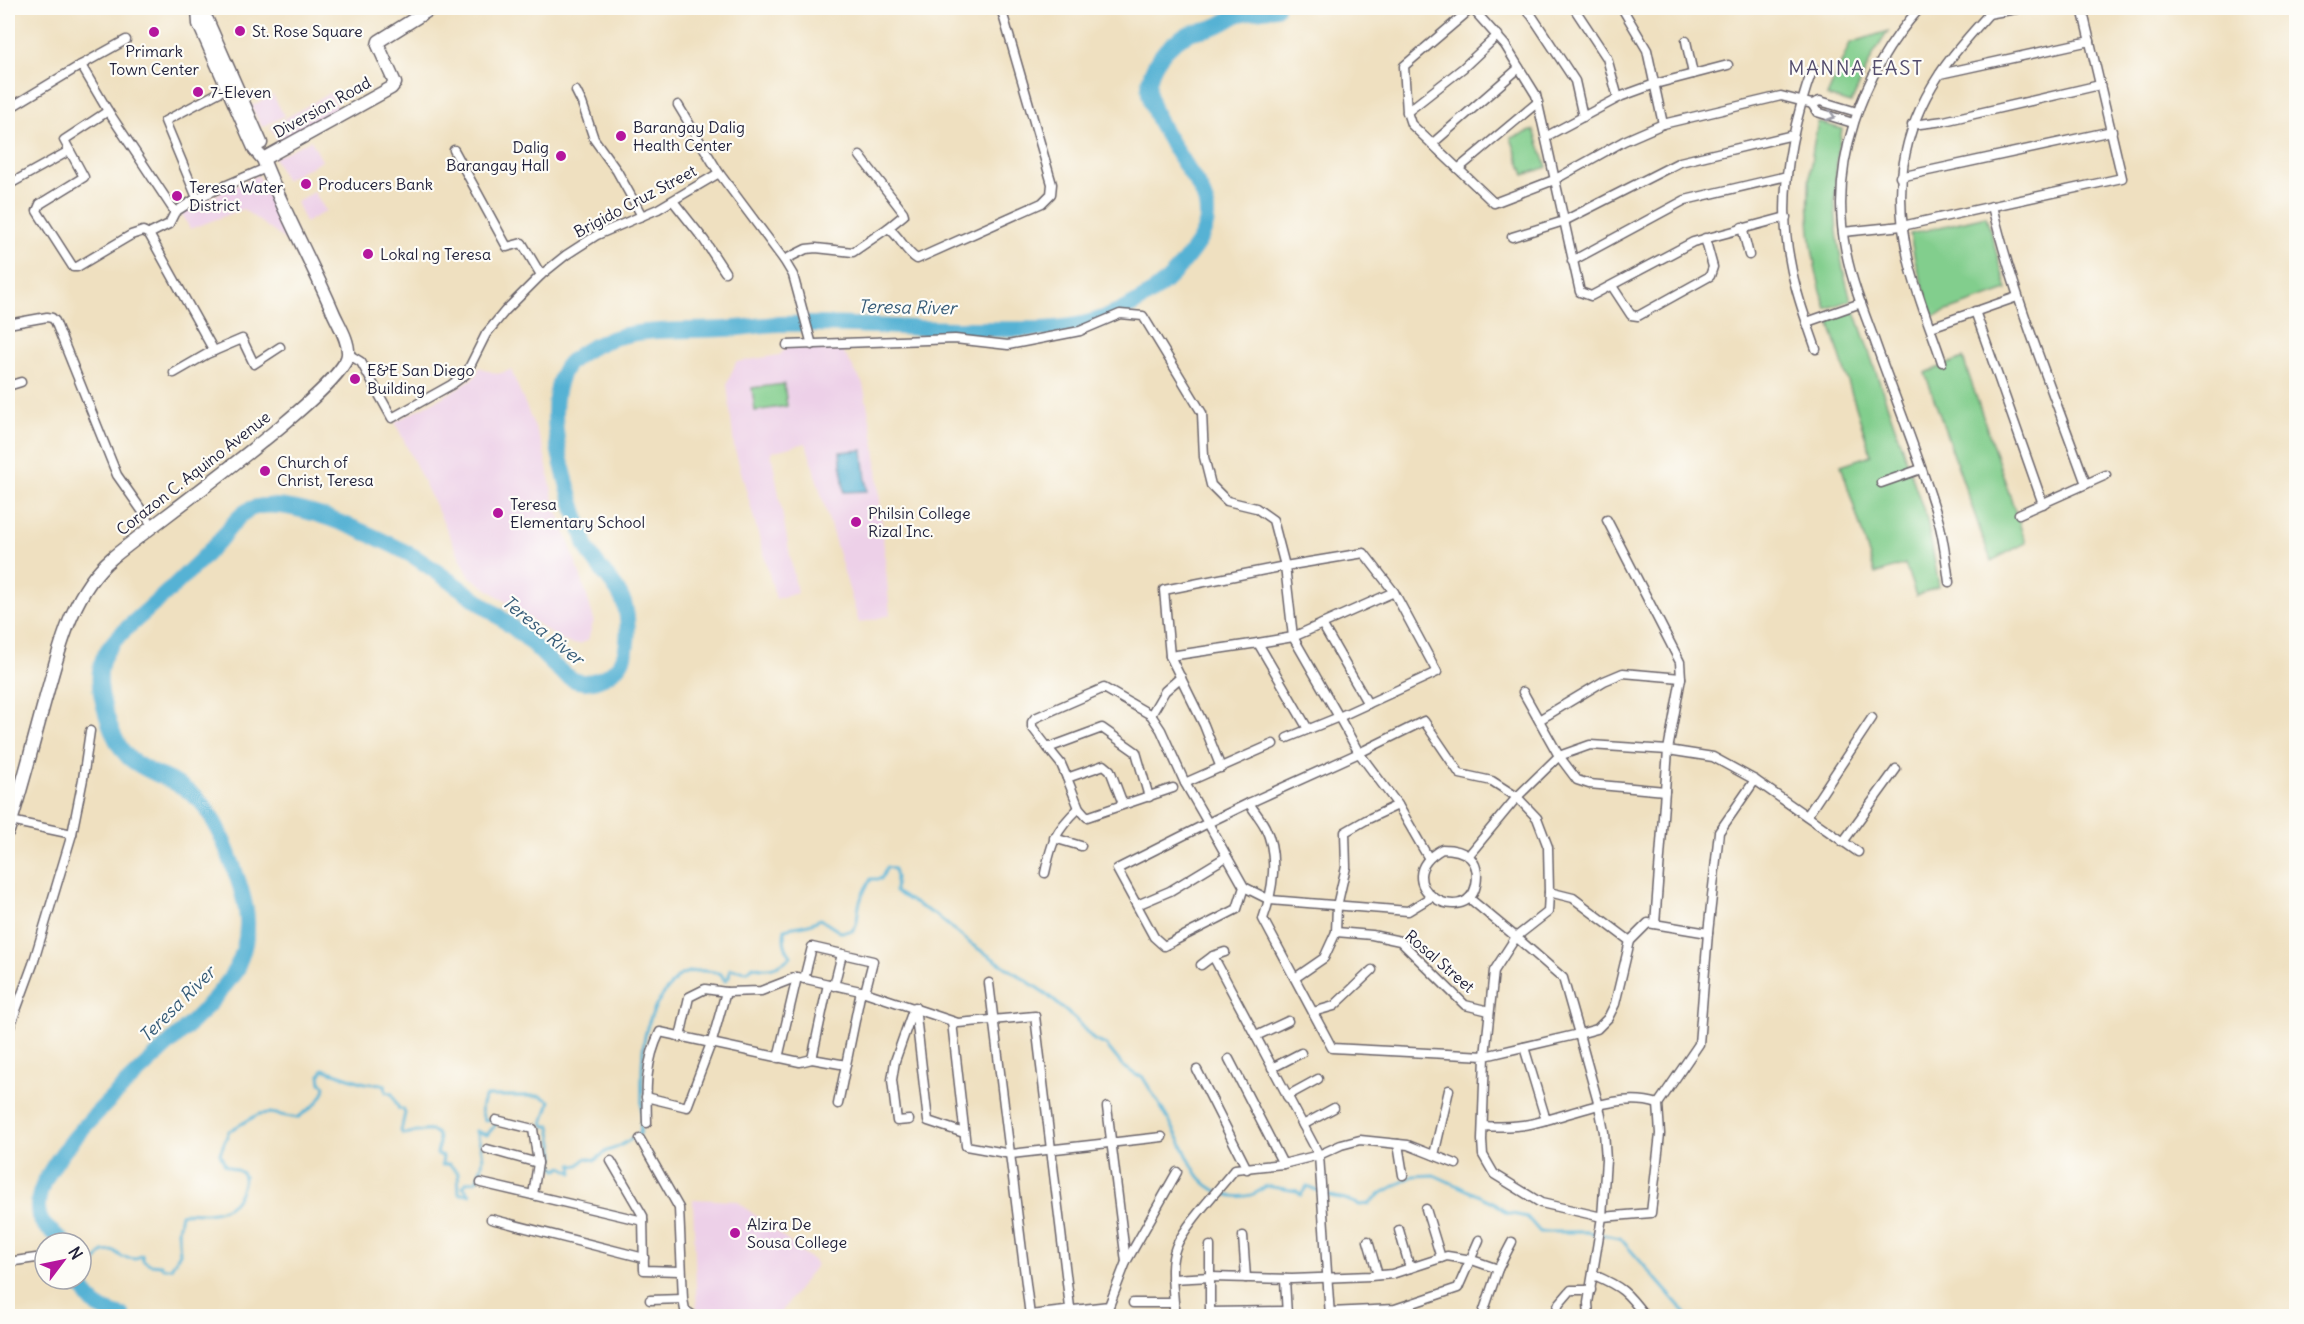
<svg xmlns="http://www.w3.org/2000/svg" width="2304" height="1324" viewBox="0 0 2304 1324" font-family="Delius,sans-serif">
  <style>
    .built { fill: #edd0e8 }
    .green { fill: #82ce8d; stroke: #527864; stroke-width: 1.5 }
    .water { fill: #56b2d4; stroke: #3c6a88; stroke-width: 1.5 }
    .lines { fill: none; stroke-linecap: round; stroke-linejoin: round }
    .stream { stroke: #56b2d4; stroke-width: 3 }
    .river { stroke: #56b2d4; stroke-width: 16 }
    .street-casing { stroke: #6a646a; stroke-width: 11 }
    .secondary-casing { stroke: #6a646a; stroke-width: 15 }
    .primary-casing { stroke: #6a646a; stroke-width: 15 }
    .street { stroke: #fff; stroke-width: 8 }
    .secondary { stroke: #fff; stroke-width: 12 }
    .primary { stroke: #fff; stroke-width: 12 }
    .oneway { stroke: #9c9ca7 }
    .poi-dot { fill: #b5179e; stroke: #fdfcf7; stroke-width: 2 }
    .labels { text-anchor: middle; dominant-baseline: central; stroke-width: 4.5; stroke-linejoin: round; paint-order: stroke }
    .poi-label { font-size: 16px; fill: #22223b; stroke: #fdfcf7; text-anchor: start }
    .street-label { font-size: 16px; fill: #22223b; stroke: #fdfcf7 }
    .water-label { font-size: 18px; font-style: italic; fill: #375c78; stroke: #fdfcf7 }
    .quarter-label { font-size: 20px; letter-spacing: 1.5px; fill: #544d6e; stroke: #fdfcf7 }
  </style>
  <rect width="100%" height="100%" fill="#fdfcf7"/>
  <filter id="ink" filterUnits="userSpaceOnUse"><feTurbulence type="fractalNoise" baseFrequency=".0167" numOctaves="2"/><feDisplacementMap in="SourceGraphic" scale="12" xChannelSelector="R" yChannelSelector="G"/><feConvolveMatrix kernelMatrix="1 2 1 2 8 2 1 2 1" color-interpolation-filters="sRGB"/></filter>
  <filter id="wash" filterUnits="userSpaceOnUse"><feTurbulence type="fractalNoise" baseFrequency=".008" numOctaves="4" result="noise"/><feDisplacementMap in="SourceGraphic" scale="24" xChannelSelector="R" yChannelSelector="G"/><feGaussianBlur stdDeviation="1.35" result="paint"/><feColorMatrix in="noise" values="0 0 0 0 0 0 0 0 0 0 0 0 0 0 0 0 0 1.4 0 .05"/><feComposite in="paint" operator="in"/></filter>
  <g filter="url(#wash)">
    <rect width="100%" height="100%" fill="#efe0c0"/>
    <g class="built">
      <path d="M330,93L339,109L279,143L270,127Z"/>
      <path d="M273,95L284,116L262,127L251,106Z"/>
      <path d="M311,140L322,161L285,180L274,158Z"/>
      <path d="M258,175L289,243L243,209L190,229L181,212Z"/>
      <path d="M314,192L326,211L305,223L296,202Z"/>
      <path d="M809,344L841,348L863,384L875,445L890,615L859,623L806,443L771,452L797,593L776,599L734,446L727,384L736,362L780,355L787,346Z"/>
      <path d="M479,367L497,374L511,370L543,447L553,497L583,583L594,620L588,640L580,644H571L559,639L469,576L395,422L450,393L476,376Z"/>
      <path d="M693,1199L737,1201L817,1264L778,1316H697Z"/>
    </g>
    <g class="green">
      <path d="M1888,31L1873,55L1851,103L1827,96L1850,43Z"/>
      <path d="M1818,122L1842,129C1830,188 1834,242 1851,300L1826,309C1806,244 1803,189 1818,122Z"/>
      <path d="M1534,130L1547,167L1524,175L1511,138Z"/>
      <path d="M1986,216L2007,290L1933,316L1915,260L1910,234Z"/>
      <path d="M1855,311L1927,520L1939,586L1916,596L1905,564L1875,574L1841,465L1871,455L1829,321Z"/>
      <path d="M1963,358L2026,543L1991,561L1925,373Z"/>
      <path d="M784,384L787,406L755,411L752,388Z"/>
    </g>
    <path class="water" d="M863,450L867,491L844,492L840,452Z"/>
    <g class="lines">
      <g class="stream">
        <path d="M476,1131L487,1135L496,1124L494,1119L485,1120C479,1111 481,1104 486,1096H540L550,1101L543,1123L545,1126H550L555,1155L551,1163L557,1169L562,1167L573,1173L572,1164L573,1166L579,1165L586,1158L595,1160L607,1151L618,1147L640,1134C647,1079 629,1032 671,985C674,982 677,977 681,975C692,969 710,970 721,974L725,981L729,977L730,969L748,971L753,966C767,971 780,967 791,956C784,947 783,940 785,929C798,925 808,927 820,919L840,932L852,931C858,924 857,920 858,912C859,901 865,888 871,879H881L887,867L894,869L896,877L895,892L937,916L971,944L1045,993L1075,1019L1094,1040L1106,1045L1123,1066L1136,1075L1142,1076C1155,1097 1168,1118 1180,1141C1186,1152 1192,1168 1200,1178C1217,1197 1247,1204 1266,1186L1297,1191L1301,1195L1307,1186L1330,1196L1345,1199L1360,1205L1369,1204L1380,1194L1413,1176L1434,1175L1495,1203L1507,1213L1527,1217L1540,1232H1587L1620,1238L1688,1316"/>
        <path d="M469,1193L463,1187L467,1182L476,1181C487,1157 483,1154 476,1131"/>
        <path d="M81,1273L93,1264L103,1252L114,1251L122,1257L135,1259L142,1255L143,1260L150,1264L161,1265L163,1268H171L180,1253L178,1230L181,1214C189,1211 198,1213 206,1213C229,1212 242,1199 244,1176L241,1172L225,1165L220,1153L229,1131L259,1114L270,1113L297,1118C308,1110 324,1101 325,1086L321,1083L320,1075L323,1069C337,1074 351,1079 365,1083C372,1085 378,1082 385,1085L386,1092L392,1094L399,1109H403L405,1113L401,1131L403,1134C423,1132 446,1121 437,1154L443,1156L442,1165L449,1164L458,1173L459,1194H470"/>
      </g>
      <g class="river">
        <path d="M64,1243C54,1230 39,1229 38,1208C35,1158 151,1062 187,1027C206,1009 223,989 238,968L231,976C242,961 248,939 247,920C246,894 222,832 207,810C203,803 195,796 188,791C170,777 146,773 129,758C116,745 110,727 105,710C92,664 102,650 136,620C152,606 168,592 183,577C195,566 207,554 218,542C227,532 234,520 245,512C278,488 382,539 415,557C452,582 491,609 526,638C540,650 558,673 574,680C588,686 610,677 619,665C630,652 629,619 624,603C615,580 597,570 586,546C572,496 540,423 563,372C566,365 573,359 579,355C622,324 674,332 724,329C742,328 760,325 778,324C846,322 913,330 981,329C1019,329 1057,332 1094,321C1129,310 1160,292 1183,263C1193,250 1207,234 1207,216C1208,195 1194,179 1183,162C1171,142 1153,117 1149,93C1146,68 1168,42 1190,33C1198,30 1206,30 1214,27C1223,24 1231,17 1240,14C1252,11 1264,10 1276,8"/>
        <path d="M78,1279C91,1305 95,1309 123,1316"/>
      </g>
    </g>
  </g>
  <g filter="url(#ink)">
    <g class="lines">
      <defs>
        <g id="street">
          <path d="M1525,8L1532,16L1575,81L1583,117"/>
          <path d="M1574,8L1607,58L1618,98"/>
          <path d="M1622,8L1647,50L1663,124"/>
          <path d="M1920,8C1862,72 1828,165 1846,252C1852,282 1863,310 1874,339C1895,399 1920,458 1938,519C1944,539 1946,562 1949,582"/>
          <path d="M1988,14L2022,8"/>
          <path d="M1686,41L1693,74"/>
          <path d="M81,65L108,111L175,212"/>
          <path d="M1813,68C1791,129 1777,196 1790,261C1795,291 1806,320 1816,349"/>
          <path d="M1940,74L2090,41"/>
          <path d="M576,91L582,103L594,139L617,171L642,216"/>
          <path d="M1812,104L1820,101L1857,112"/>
          <path d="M678,105L719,173"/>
          <path d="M8,109L81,65L126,40"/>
          <path d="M108,111L64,140L84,177L40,204L37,211L73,267H77L131,235L143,231L149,234L214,351"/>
          <path d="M1407,112L1463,68L1498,35"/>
          <path d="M1912,125L1944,121L2100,85"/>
          <path d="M1547,136L1622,96L1655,84L1728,65"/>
          <path d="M1432,144L1519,68"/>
          <path d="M454,150L507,247L522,243L541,275"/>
          <path d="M860,156L903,212L904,215L888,228"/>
          <path d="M1458,169L1538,102"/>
          <path d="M1900,177L2112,131"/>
          <path d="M8,185L69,151"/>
          <path d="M197,198L165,121L227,88"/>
          <path d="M673,201L704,240L725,272"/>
          <path d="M1992,206C2015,301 2053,392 2086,484"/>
          <path d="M1786,217L1693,242L1591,296L1580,292L1536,95L1505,45L1472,8L1404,66L1407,112L1411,124L1494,203L1554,180L1624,141L1663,124L1781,96L1812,104L1817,112L1853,123"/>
          <path d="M1742,227L1749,255"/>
          <path d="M1843,232L1902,226L2122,178L2082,8"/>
          <path d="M149,234L169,224L175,212L197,198L266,168"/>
          <path d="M1512,237L1564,221L1680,162L1793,135"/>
          <path d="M784,260L793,275L812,345"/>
          <path d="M1572,261L1685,200L1787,176"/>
          <path d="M1612,286L1631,315L1638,316L1710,276L1713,267L1705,238"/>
          <path d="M1975,311L2043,504"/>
          <path d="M1807,322L1861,303"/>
          <path d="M8,324L47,317L52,318L55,321L117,475L152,525"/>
          <path d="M1931,327L2017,297"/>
          <path d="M787,345L955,339L1008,345L1080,331L1120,314L1143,316L1202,413L1204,457L1211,485L1227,501L1256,508L1273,520L1285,566L1293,637L1394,592L1364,553L1285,566L1164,590L1170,656"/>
          <path d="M348,354L361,362L392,418L451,385L466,374L486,334L505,311L541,275L566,255L597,235L658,209L719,173L784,260L806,249L816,248L853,252L888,228C900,236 905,252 917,259L1042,203L1051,194L1052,184L1001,8"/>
          <path d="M1942,362C1931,329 1917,296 1909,262C1893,194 1900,134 1939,75C1954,51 1976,29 1994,8"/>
          <path d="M174,373L207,354L242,339L254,364L280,347"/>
          <path d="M8,386L21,382"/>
          <path d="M1881,483L1921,469"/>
          <path d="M2019,514L2106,475"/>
          <path d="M1607,520L1680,662L1681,678L1668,750L1713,757L1755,780L1858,852"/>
          <path d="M1322,624L1368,704"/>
          <path d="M1258,643L1293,637L1339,717L1437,672L1394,592"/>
          <path d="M1523,692L1559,756L1577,780L1589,784L1665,791"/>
          <path d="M1151,715L1165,691L1181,677"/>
          <path d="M1539,720L1604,681L1623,673L1681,678"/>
          <path d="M1048,748L1061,764L1067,778"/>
          <path d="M1221,768L1204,725L1170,656L1258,643L1308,729"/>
          <path d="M1185,783L1273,744"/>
          <path d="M1149,797L1136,752L1102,728L1048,748L1032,727V722L1035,718L1104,688L1151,715L1161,730L1185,783L1208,823L1249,803C1254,811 1261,819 1265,827C1279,855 1273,891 1263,919L1332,1048L1485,1056L1579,1034L1563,978L1516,937L1494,971L1485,1056L1482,1140L1483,1155L1494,1174L1541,1203L1602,1217L1606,1160L1604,1132L1599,1106L1579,1034L1597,1029L1608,1018L1615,1004L1630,941L1648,923L1708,933"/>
          <path d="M1249,803L1359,753L1339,717L1287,738"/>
          <path d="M1123,804L1110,770L1104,765L1067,778L1079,808L1087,817L1173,788"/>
          <path d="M1807,816L1872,718"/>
          <path d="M11,821L72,834"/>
          <path d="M1208,823L1244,887L1237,909L1164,946L1154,937L1117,869Z"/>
          <path d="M1054,838L1081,846"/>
          <path d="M1843,842L1896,769"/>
          <path d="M1442,849C1465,849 1481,859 1476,885C1466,931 1383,883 1442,849Z"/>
          <path d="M1469,855L1517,797L1559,756L1590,745L1668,750L1655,924"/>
          <path d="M1428,857L1398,805L1359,753L1424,721L1460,774L1492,781L1517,797L1537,818L1548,847L1549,892L1573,898L1630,941"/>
          <path d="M1045,873C1052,841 1055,831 1079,808"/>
          <path d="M1244,887L1270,900L1408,911L1431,897"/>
          <path d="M1469,898L1516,937L1548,912L1549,892"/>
          <path d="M1137,905L1170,891L1226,857"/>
          <path d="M1336,932L1372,935L1400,941L1465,1005L1489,1011"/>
          <path d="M1213,956L1225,952"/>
          <path d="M1201,965L1213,956L1319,1155L1330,1316"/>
          <path d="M1295,978L1324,958L1336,932L1337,906L1346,867L1345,832L1366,820L1398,805"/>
          <path d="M804,979L812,947L873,961L865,992"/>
          <path d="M989,983L1030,1316"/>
          <path d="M834,986L842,954"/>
          <path d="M915,1007L928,1121L964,1133"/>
          <path d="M1313,1012L1334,1006L1372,970"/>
          <path d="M952,1022L966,1146L1011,1154L1162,1137"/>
          <path d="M8,1032L33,964L72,834L83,779L90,731"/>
          <path d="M1256,1036L1288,1021"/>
          <path d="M680,1037L689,997L705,989L726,992L761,991L797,977L865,992L958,1023L1035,1016L1071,1316"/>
          <path d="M1524,1047L1546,1120"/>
          <path d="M778,1058L797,977"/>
          <path d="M812,1059L828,984"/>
          <path d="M1229,1059L1283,1164"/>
          <path d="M1272,1068L1301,1053"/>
          <path d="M1197,1070L1247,1169"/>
          <path d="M1287,1096L1318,1079"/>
          <path d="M646,1097L687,1107L713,1038L726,992"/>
          <path d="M838,1104L861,991"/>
          <path d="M1107,1107L1126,1262"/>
          <path d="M496,1120L533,1129L538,1163L533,1195"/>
          <path d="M909,1120L897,1121L892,1080L895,1061L913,1010"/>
          <path d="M647,1123C646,1090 645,1062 660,1032L800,1062L812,1059L846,1065"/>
          <path d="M1303,1125L1334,1108"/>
          <path d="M1483,1126C1499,1127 1514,1127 1530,1124C1571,1116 1617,1091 1658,1104"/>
          <path d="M640,1139L679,1208L683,1299L685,1310L694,1316"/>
          <path d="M1398,1144L1403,1175"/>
          <path d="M487,1149L538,1163"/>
          <path d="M1434,1155L1449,1090"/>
          <path d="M611,1161L643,1216L644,1270L680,1271"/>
          <path d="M481,1183L643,1221"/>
          <path d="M1426,1209L1441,1258"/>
          <path d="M491,1219L644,1258"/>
          <path d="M1399,1230L1410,1268"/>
          <path d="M1243,1236L1246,1278"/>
          <path d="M1368,1241L1378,1275"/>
          <path d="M8,1262L36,1258"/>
          <path d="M1498,1269L1512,1242"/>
          <path d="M1594,1275C1622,1287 1627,1292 1645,1316"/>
          <path d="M1172,1279L1211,1277L1292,1279L1371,1276L1392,1274L1447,1256L1472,1260L1498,1269L1482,1316"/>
          <path d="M1285,1279L1287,1316"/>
          <path d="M650,1300L683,1299"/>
          <path d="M1133,1303H1174C1173,1285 1169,1265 1176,1247C1185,1225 1219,1189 1235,1169L1283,1164L1319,1155L1341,1145L1360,1140L1408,1145L1456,1164"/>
          <path d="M1210,1312L1287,1311"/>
          <path d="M1330,1312L1395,1309L1458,1288L1479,1240"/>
          <path d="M1030,1315L1109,1306L1126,1262L1177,1172"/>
          <path d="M1174,1316V1303"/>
          <path d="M1210,1316V1246"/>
          <path d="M1554,1316L1559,1304L1571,1290H1591"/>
          <path d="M1589,1316L1588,1303L1602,1217L1651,1213L1660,1134L1658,1104L1699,1044L1708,933L1719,832L1755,780"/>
        </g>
        <path id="secondary" d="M263,159L391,88L395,83L378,45L379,41L432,8"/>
        <g id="primary">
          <path d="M198,10L207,20L261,143"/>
          <path d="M8,831C22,788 33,743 45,700C59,651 71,593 112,558C147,528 346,388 348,354C349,340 338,324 333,312C311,260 283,211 263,159L255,150L199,24L198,9"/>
        </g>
      </defs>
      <use href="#street" class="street-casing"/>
      <use href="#secondary" class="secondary-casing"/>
      <use href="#primary" class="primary-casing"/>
      <use href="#street" class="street"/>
      <use href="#secondary" class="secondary"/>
      <use href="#primary" class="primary"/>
    </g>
    <defs><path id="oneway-chevron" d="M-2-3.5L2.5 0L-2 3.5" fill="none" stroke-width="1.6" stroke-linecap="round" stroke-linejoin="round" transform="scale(1.5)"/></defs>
    <use class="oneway" href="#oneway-chevron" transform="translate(1831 116) rotate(17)"/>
  </g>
  <g class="poi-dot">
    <circle cx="240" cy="31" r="6"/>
    <circle cx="154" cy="32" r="6"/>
    <circle cx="198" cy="92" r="6"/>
    <circle cx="621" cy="136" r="6"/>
    <circle cx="561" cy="156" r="6"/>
    <circle cx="306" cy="184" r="6"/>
    <circle cx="177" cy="196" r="6"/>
    <circle cx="368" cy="254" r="6"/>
    <circle cx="355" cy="379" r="6"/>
    <circle cx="265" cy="471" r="6"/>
    <circle cx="498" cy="513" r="6"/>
    <circle cx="856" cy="522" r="6"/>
    <circle cx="735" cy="1233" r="6"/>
  </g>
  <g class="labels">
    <g class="poi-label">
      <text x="252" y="31">St. Rose Square</text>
      <text x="154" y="51" text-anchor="middle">Primark<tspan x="154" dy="18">Town Center</tspan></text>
      <text x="210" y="92">7-Eleven</text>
      <text x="633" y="127">Barangay Dalig<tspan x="633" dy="18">Health Center</tspan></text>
      <text x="549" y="147" text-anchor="end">Dalig<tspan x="549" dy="18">Barangay Hall</tspan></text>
      <text x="318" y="184">Producers Bank</text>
      <text x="189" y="187">Teresa Water<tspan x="189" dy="18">District</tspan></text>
      <text x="380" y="254">Lokal ng Teresa</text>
      <text x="367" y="370">E&amp;E San Diego<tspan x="367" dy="18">Building</tspan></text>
      <text x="277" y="462">Church of<tspan x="277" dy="18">Christ, Teresa</tspan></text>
      <text x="510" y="504">Teresa<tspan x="510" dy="18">Elementary School</tspan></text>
      <text x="868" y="513">Philsin College<tspan x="868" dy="18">Rizal Inc.</tspan></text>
      <text x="747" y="1224">Alzira De<tspan x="747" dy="18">Sousa College</tspan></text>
    </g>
    <g class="street-label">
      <text transform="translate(322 107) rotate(-29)">Diversion Road</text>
      <text transform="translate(635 201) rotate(-28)">Brigido Cruz Street</text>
      <text transform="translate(193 473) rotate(-38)">Corazon C. Aquino Avenue</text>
      <text transform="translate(1440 961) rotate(41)">Rosal Street</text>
    </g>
    <g class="water-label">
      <text transform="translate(907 307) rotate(1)">Teresa River</text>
      <text transform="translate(543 630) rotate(39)">Teresa River</text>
      <text transform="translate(177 1004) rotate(-45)">Teresa River</text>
    </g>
    <g class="quarter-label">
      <text x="1856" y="67">MANNA EAST</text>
    </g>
  </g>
  <rect width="2304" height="1324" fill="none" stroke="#fdfcf7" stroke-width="30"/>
  <g transform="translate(63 1261) rotate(58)"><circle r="28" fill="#fdfcf7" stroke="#a5a5ac" stroke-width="1.5"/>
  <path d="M0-4.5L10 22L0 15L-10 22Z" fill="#b5179e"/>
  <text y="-9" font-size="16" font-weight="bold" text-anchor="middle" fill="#22223b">N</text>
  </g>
</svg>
